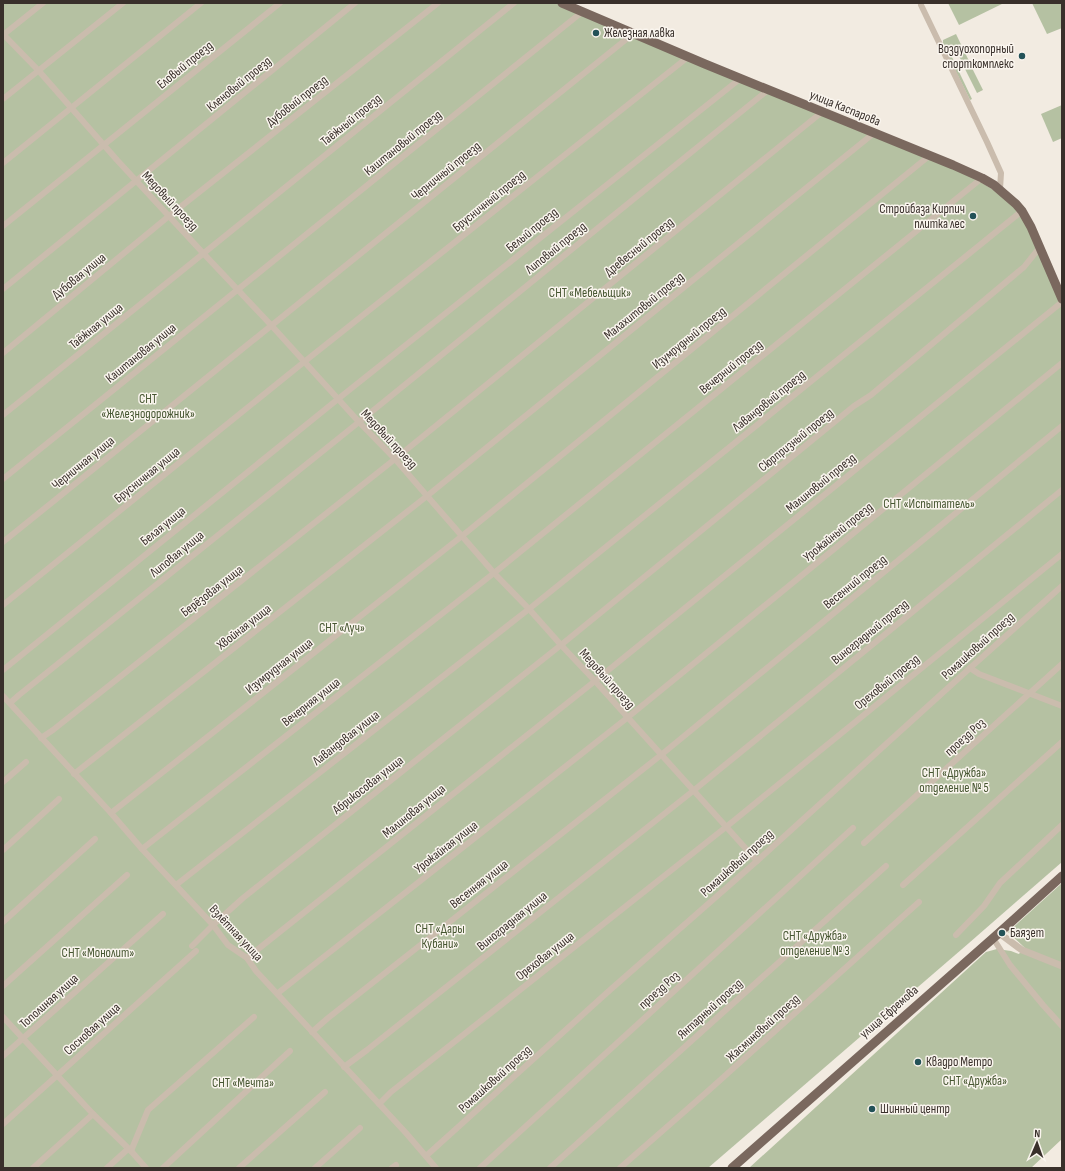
<svg xmlns="http://www.w3.org/2000/svg" width="1065" height="1171" viewBox="0 0 1065 1171" font-family="'Sofia Sans Condensed',sans-serif">
  <style>
    .green { fill: #b5c1a2 }
    .lines { fill: none; stroke-linecap: round; stroke-linejoin: round }
    .minor { stroke: #cabcad; stroke-width: 6 }
    .tertiary { stroke: #cabcad; stroke-width: 7 }
    .primary { stroke: #7a685e; stroke-width: 9 }
    .poi-dot { fill: #235258; stroke: #faf5ee; stroke-width: 1.5 }
    .labels { text-anchor: middle; dominant-baseline: central; stroke-width: 3; stroke-linejoin: round; paint-order: stroke }
    .poi-label { font-size: 13px; fill: #39302b; stroke: #faf5ee; text-anchor: start }
    .street-label { font-size: 13px; fill: #39302b; stroke: #faf5ee }
    .park-label { font-size: 13px; fill: #465631; stroke: #faf5ee }
  </style>
  <rect width="100%" height="100%" fill="#f2ebe1"/>
  <g class="green">
    <path d="M3,3H562L953,165L1016,204L1062,299V862L969,943L708,1168H3Z"/>
    <path d="M948,3H1004L959,25Z"/>
    <path d="M1032,3H1062V28L1047,34Z"/>
    <path d="M956,34L969,61L963,64L957,52L945,46L943,44V40Z"/>
    <path d="M950,53L972,99L970,100L947,54Z"/>
    <path d="M970,64L983,90L977,93L964,67Z"/>
    <path d="M1062,105V138L1053,142L1041,114Z"/>
    <path d="M1062,883V964L1026,949L1008,932Z"/>
    <path d="M997,949L1011,951L1019,954L1021,951L1062,968V1139L1031,1168H749L986,952Z"/>
  </g>
  <g class="lines">
    <g class="minor">
      <path d="M921,5L987,142L1001,173L1000,189"/>
      <path d="M3,34L38,70L117,160L203,253L271,325L359,422L395,459L494,573L529,609L561,645L595,681L757,861"/>
      <path d="M3,35L43,3"/>
      <path d="M3,99L123,3"/>
      <path d="M3,163L201,3"/>
      <path d="M3,226L280,3"/>
      <path d="M3,289L355,3"/>
      <path d="M3,353L169,216L438,3"/>
      <path d="M3,415L514,3"/>
      <path d="M3,479L582,12"/>
      <path d="M3,542L634,33"/>
      <path d="M3,605L304,362L688,57"/>
      <path d="M970,668L979,674L1062,706"/>
      <path d="M3,670L338,399L741,78"/>
      <path d="M3,696L111,813L142,849L213,925L228,945L247,958L256,971L406,1133L436,1168"/>
      <path d="M10,703L19,695L359,422L768,90"/>
      <path d="M41,738L53,730L395,459L822,112"/>
      <path d="M74,774L427,496L874,133"/>
      <path d="M3,782L26,762"/>
      <path d="M111,813L462,536L929,156"/>
      <path d="M864,843L1062,664"/>
      <path d="M142,849L494,573L982,178"/>
      <path d="M3,850L59,799"/>
      <path d="M176,885L529,609L1022,211"/>
      <path d="M903,885L1062,742"/>
      <path d="M3,922L95,839"/>
      <path d="M956,935L984,906L1000,883L1062,825"/>
      <path d="M993,938L1010,965L1043,1005L1062,1026"/>
      <path d="M192,946L213,925L243,898L561,645L854,406L871,395L1024,267L1040,247"/>
      <path d="M247,958L595,681L1062,302"/>
      <path d="M3,986L127,875"/>
      <path d="M278,993L627,718L1062,363"/>
      <path d="M3,1017L93,1114L131,1151L146,1168"/>
      <path d="M312,1032L328,1018L661,755L1062,426"/>
      <path d="M3,1056L163,914"/>
      <path d="M344,1067L367,1050L693,791L1062,490"/>
      <path d="M379,1104L391,1092L726,827L1062,554"/>
      <path d="M3,1124L196,951"/>
      <path d="M131,1151L148,1110L254,1017"/>
      <path d="M426,1156L610,990L757,861L970,668L1062,586"/>
      <path d="M33,1168L93,1114"/>
      <path d="M107,1168L128,1149"/>
      <path d="M163,1168L290,1051"/>
      <path d="M239,1168L325,1092"/>
      <path d="M315,1168L360,1128"/>
      <path d="M392,1168L396,1165"/>
      <path d="M480,1168L853,828"/>
      <path d="M550,1168L886,866"/>
      <path d="M620,1168L708,1091L919,902"/>
    </g>
    <path class="tertiary" d="M999,933L1022,950L1062,966"/>
    <g class="primary">
      <path d="M562,3L705,64L953,165L982,178L994,185L1016,204L1022,211L1031,227L1062,299"/>
      <path d="M732,1168L999,933L1062,876"/>
    </g>
  </g>
  <g class="poi-dot">
    <circle cx="596" cy="33" r="4"/>
    <circle cx="1022" cy="56" r="4"/>
    <circle cx="973" cy="216" r="4"/>
    <circle cx="1002" cy="933" r="4"/>
    <circle cx="918" cy="1062" r="4"/>
    <circle cx="872" cy="1109" r="4"/>
  </g>
  <g class="labels">
    <g class="poi-label">
      <text x="604" y="33">Железная лавка</text>
      <text x="1014" y="49" text-anchor="end">Воздуохопорный<tspan x="1014" dy="15">спорткомплекс</tspan></text>
      <text x="965" y="209" text-anchor="end">Стройбаза Кирпич<tspan x="965" dy="15">плитка лес</tspan></text>
      <text x="1010" y="933">Баязет</text>
      <text x="926" y="1062">Квадро Метро</text>
      <text x="880" y="1109">Шинный центр</text>
    </g>
    <g class="street-label">
      <text transform="translate(185 65) rotate(-39)">Еловый проезд</text>
      <text transform="translate(239 84) rotate(-39)">Кленовый проезд</text>
      <text transform="translate(297 101) rotate(-38)">Дубовый проезд</text>
      <text transform="translate(845 108) rotate(22)">улица Каспарова</text>
      <text transform="translate(351 120) rotate(-39)">Таёжный проезд</text>
      <text transform="translate(403 143) rotate(-39)">Каштановый проезд</text>
      <text transform="translate(446 171) rotate(-39)">Черничный проезд</text>
      <text transform="translate(170 201) rotate(47)">Медовый проезд</text>
      <text transform="translate(489 201) rotate(-39)">Брусничный проезд</text>
      <text transform="translate(532 230) rotate(-39)">Белый проезд</text>
      <text transform="translate(639 247) rotate(-39)">Древесный проезд</text>
      <text transform="translate(556 248) rotate(-39)">Липовый проезд</text>
      <text transform="translate(79 276) rotate(-39)">Дубовая улица</text>
      <text transform="translate(644 306) rotate(-39)">Малахитовый проезд</text>
      <text transform="translate(96 326) rotate(-39)">Таёжная улица</text>
      <text transform="translate(689 338) rotate(-39)">Изумрудный проезд</text>
      <text transform="translate(141 353) rotate(-39)">Каштановая улица</text>
      <text transform="translate(731 367) rotate(-39)">Вечерний проезд</text>
      <text transform="translate(769 401) rotate(-39)">Лавандовый проезд</text>
      <text transform="translate(389 439) rotate(47)">Медовый проезд</text>
      <text transform="translate(796 440) rotate(-39)">Сюрпризный проезд</text>
      <text transform="translate(83 463) rotate(-39)">Черничная улица</text>
      <text transform="translate(147 475) rotate(-39)">Брусничная улица</text>
      <text transform="translate(821 483) rotate(-39)">Малиновый проезд</text>
      <text transform="translate(163 526) rotate(-39)">Белая улица</text>
      <text transform="translate(838 532) rotate(-39)">Урожайный проезд</text>
      <text transform="translate(177 554) rotate(-39)">Липовая улица</text>
      <text transform="translate(855 582) rotate(-39)">Весенний проезд</text>
      <text transform="translate(212 591) rotate(-38)">Берёзовая улица</text>
      <text transform="translate(244 627) rotate(-38)">Хвойная улица</text>
      <text transform="translate(870 632) rotate(-39)">Виноградный проезд</text>
      <text transform="translate(978 646) rotate(-42)">Ромашковый проезд</text>
      <text transform="translate(279 666) rotate(-38)">Изумрудная улица</text>
      <text transform="translate(607 679) rotate(48)">Медовый проезд</text>
      <text transform="translate(887 682) rotate(-39)">Ореховый проезд</text>
      <text transform="translate(311 702) rotate(-38)">Вечерняя улица</text>
      <text transform="translate(965 737) rotate(-42)">проезд Роз</text>
      <text transform="translate(346 738) rotate(-38)">Лавандовая улица</text>
      <text transform="translate(368 785) rotate(-38)">Абрикосовая улица</text>
      <text transform="translate(414 811) rotate(-39)">Малиновая улица</text>
      <text transform="translate(446 847) rotate(-38)">Урожайная улица</text>
      <text transform="translate(737 863) rotate(-42)">Ромашковый проезд</text>
      <text transform="translate(479 884) rotate(-38)">Весенняя улица</text>
      <text transform="translate(512 921) rotate(-39)">Виноградная улица</text>
      <text transform="translate(236 933) rotate(47)">Взлётная улица</text>
      <text transform="translate(545 956) rotate(-38)">Ореховая улица</text>
      <text transform="translate(659 990) rotate(-42)">проезд Роз</text>
      <text transform="translate(49 1001) rotate(-42)">Тополиная улица</text>
      <text transform="translate(710 1009) rotate(-42)">Янтарный проезд</text>
      <text transform="translate(889 1012) rotate(-41)">улица Ефремова</text>
      <text transform="translate(763 1028) rotate(-42)">Жасминовый проезд</text>
      <text transform="translate(92 1029) rotate(-42)">Сосновая улица</text>
      <text transform="translate(495 1079) rotate(-42)">Ромашковый проезд</text>
    </g>
    <g class="park-label">
      <text x="590" y="293">СНТ «Мебельщик»</text>
      <text x="148" y="399">СНТ<tspan x="148" dy="15">«Железнодорожник»</tspan></text>
      <text x="929" y="504">СНТ «Испытатель»</text>
      <text x="342" y="628">СНТ «Луч»</text>
      <text x="954" y="773">СНТ «Дружба»<tspan x="954" dy="15">отделение № 5</tspan></text>
      <text x="440" y="929">СНТ «Дары<tspan x="440" dy="15">Кубани»</tspan></text>
      <text x="815" y="936">СНТ «Дружба»<tspan x="815" dy="15">отделение № 3</tspan></text>
      <text x="98" y="953">СНТ «Монолит»</text>
      <text x="975" y="1081">СНТ «Дружба»</text>
      <text x="243" y="1083">СНТ «Мечта»</text>
    </g>
  </g>
  <rect width="1065" height="1171" fill="none" stroke="#39302b" stroke-width="8"/>
  <g transform="translate(1037 1143) rotate(2)" stroke="#faf5ee" stroke-width="3" paint-order="stroke">
  <path d="M0-3L7 15L0 10L-7 15Z" fill="#39302b"/>
  <text y="-6" font-size="11" font-weight="bold" text-anchor="middle" fill="#39302b">N</text>
  </g>
</svg>
